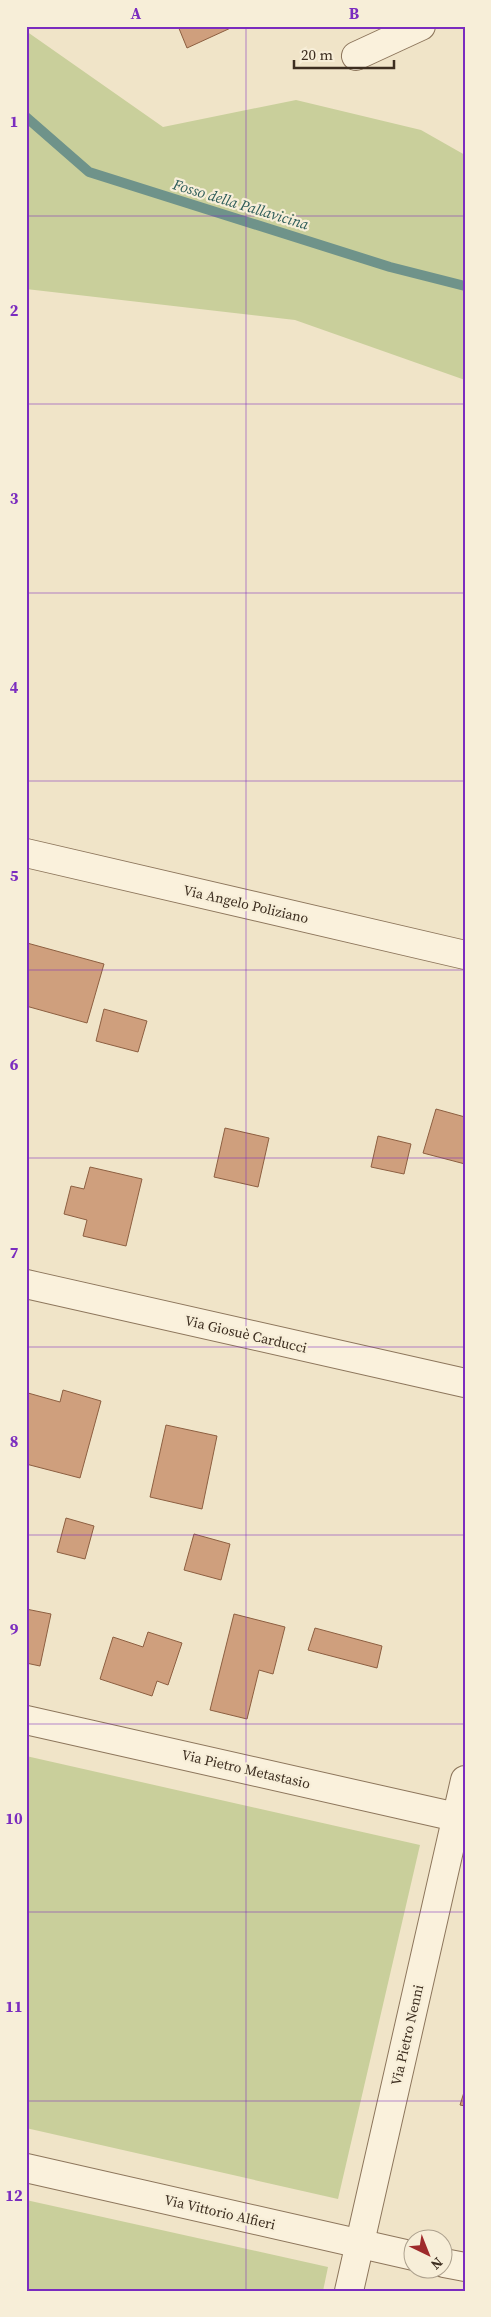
<svg xmlns="http://www.w3.org/2000/svg" width="491" height="2317" viewBox="0 0 491 2317" font-family="'Source Serif 4',serif">
  <style>
    .green { fill: #c9cf9b }
    .lines { fill: none; stroke-linecap: round; stroke-linejoin: round }
    .stream { stroke: #6f938a; stroke-width: 10 }
    .building { fill: #cf9f7d; stroke: #8d5f41 }
    .minor-casing { stroke: #8d765c; stroke-width: 30 }
    .minor { stroke: #faf1dc; stroke-width: 28 }
    .grid { fill: none; stroke: #7b2cbf; stroke-width: 1; stroke-opacity: 0.55 }
    .labels { text-anchor: middle; dominant-baseline: central; stroke-width: 4.5; stroke-linejoin: round; paint-order: stroke }
    .street-label { font-size: 14px; fill: #3d2e20; stroke: #f7eed8 }
    .water-label { font-size: 15px; font-style: italic; fill: #2f5d5a; stroke: #f7eed8 }
    .neatline { fill: none; stroke: #7b2cbf; stroke-width: 2 }
    .grid-label { font-size: 16px; text-anchor: middle; font-weight: bold; fill: #7b2cbf }
  </style>
  <rect width="100%" height="100%" fill="#f0e4c8"/>
  <g class="green">
    <path d="M26,31L163,127L296,100L421,130L465,155V380L295,320L26,289Z"/>
    <path d="M26,1756L420,1845L338,2199L26,2128Z"/>
    <path d="M26,2200L328,2267L323,2291H26Z"/>
  </g>
  <g class="lines">
    <path class="stream" d="M26,117L89,172L390,267L465,286"/>
  </g>
  <g class="building">
    <path d="M178,26H235L187,48Z"/>
    <path d="M27,943L104,964L87,1023L26,1006Z"/>
    <path d="M104,1009L147,1021L138,1052L96,1041Z"/>
    <path d="M436,1109L465,1117V1164L423,1153Z"/>
    <path d="M225,1128L269,1138L258,1187L214,1177Z"/>
    <path d="M378,1136L411,1144L404,1174L371,1167Z"/>
    <path d="M90,1167L142,1179L126,1246L83,1236L87,1220L64,1214L71,1186L84,1189Z"/>
    <path d="M63,1390L101,1401L80,1478L26,1464L28,1393L60,1402Z"/>
    <path d="M166,1425L217,1436L202,1509L150,1497Z"/>
    <path d="M66,1518L94,1526L85,1559L57,1552Z"/>
    <path d="M194,1534L230,1544L221,1580L184,1570Z"/>
    <path d="M26,1609L51,1614L40,1666L26,1663Z"/>
    <path d="M234,1614L285,1627L273,1674L259,1670L247,1719L210,1710Z"/>
    <path d="M315,1628L382,1646L377,1668L308,1650Z"/>
    <path d="M148,1632L182,1643L168,1685L157,1681L152,1696L100,1679L113,1637L143,1647Z"/>
    <path d="M465,2089V2106L460,2105Z"/>
  </g>
  <g class="lines">
    <defs>
      <g id="minor">
        <path d="M356,56L421,26"/>
        <path d="M26,853L465,955"/>
        <path d="M26,1284L465,1383"/>
        <path d="M26,1720L465,1819"/>
        <path d="M26,2168L414,2256"/>
        <path d="M444,2263L465,2267"/>
        <path d="M349,2291L465,1780"/>
      </g>
    </defs>
    <use href="#minor" class="minor-casing"/>
    <use href="#minor" class="minor"/>
  </g>
  <path class="grid" d="M246,26V2291M26,216H465M26,404H465M26,593H465M26,781H465M26,970H465M26,1158H465M26,1347H465M26,1535H465M26,1724H465M26,1912H465M26,2101H465"/>
  <g class="labels">
    <g class="street-label">
      <text transform="translate(246 904) rotate(13)">Via Angelo Poliziano</text>
      <text transform="translate(246 1334) rotate(13)">Via Giosuè Carducci</text>
      <text transform="translate(246 1769) rotate(13)">Via Pietro Metastasio</text>
      <text transform="translate(407 2035) rotate(-77)">Via Pietro Nenni</text>
      <text transform="translate(220 2212) rotate(13)">Via Vittorio Alfieri</text>
    </g>
    <g class="water-label">
      <text transform="translate(241 204) rotate(17)">Fosso della Pallavicina</text>
    </g>
  </g>
  <rect width="491" height="2317" fill="none" stroke="#f7eed8" stroke-width="55"/>
  <g transform="translate(428 2254) rotate(137)"><circle r="24" fill="#f7eed8" stroke="#ada18e"/>
  <path d="M0-4L9 19L0 12L-9 19Z" fill="#9e2a2b"/>
  <text y="-8" font-size="14" font-weight="bold" text-anchor="middle" fill="#3d2e20">N</text>
  </g>
  <path d="M294 60v8h100v-8" fill="none" stroke="#3d2e20" stroke-width="2.5"/>
  <text x="301" y="60" font-size="15" fill="#3d2e20" stroke="#f7eed8" stroke-width="4" paint-order="stroke">20 m</text>
  <rect x="28" y="28" width="436" height="2262" class="neatline"/>
  <g class="grid-label">
    <text x="136" y="19">A</text>
    <text x="354" y="19">B</text>
    <text x="14" y="127">1</text>
    <text x="14" y="316">2</text>
    <text x="14" y="504">3</text>
    <text x="14" y="693">4</text>
    <text x="14" y="881">5</text>
    <text x="14" y="1070">6</text>
    <text x="14" y="1258">7</text>
    <text x="14" y="1447">8</text>
    <text x="14" y="1635">9</text>
    <text x="14" y="1824">10</text>
    <text x="14" y="2012">11</text>
    <text x="14" y="2201">12</text>
  </g>
</svg>
